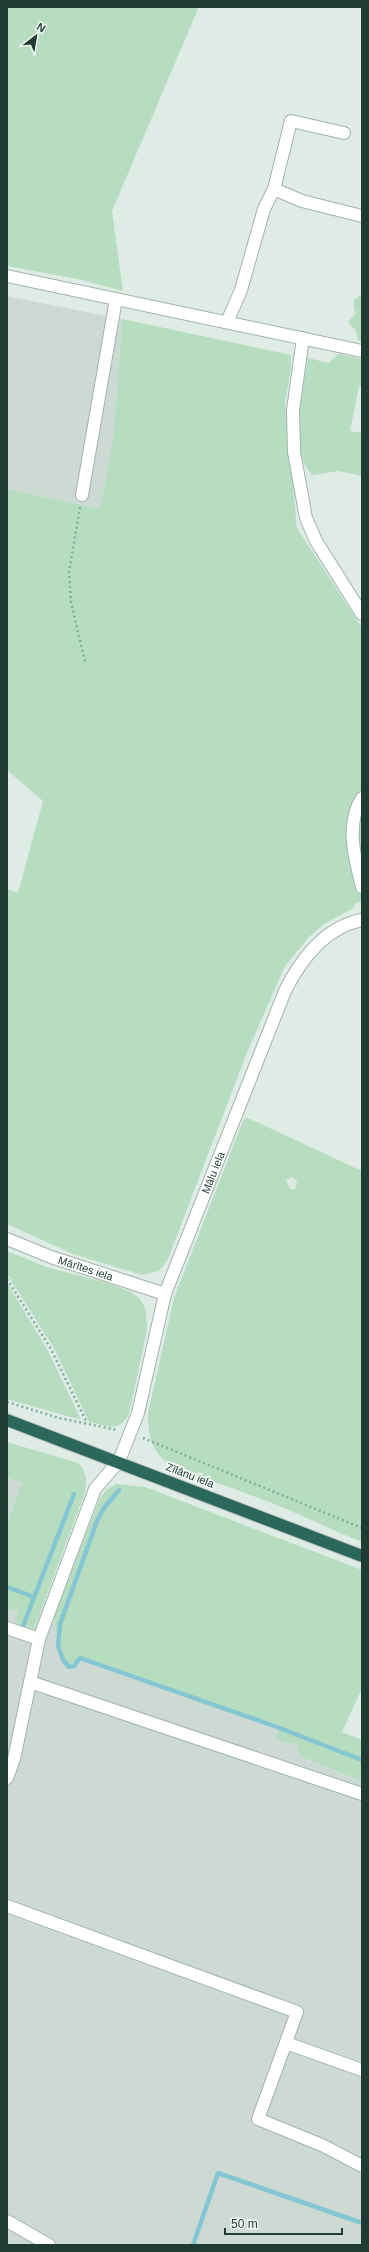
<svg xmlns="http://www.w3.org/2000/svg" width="369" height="2252" viewBox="0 0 369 2252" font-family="Arial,sans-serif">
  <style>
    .built { fill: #cddad4 }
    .green { fill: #b7ddc1; fill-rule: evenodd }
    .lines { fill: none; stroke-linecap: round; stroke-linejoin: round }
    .stream { stroke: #84c6d2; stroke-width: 4.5 }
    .minor-casing { stroke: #a2b3ac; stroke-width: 14 }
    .highway-casing { stroke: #c0c8c6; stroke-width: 14 }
    .path { stroke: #7eafa0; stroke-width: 2.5; stroke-dasharray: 2 3; stroke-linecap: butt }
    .minor { stroke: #fff; stroke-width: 12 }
    .highway { stroke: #2b685b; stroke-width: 12 }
    .labels { text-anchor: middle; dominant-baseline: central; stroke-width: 4; stroke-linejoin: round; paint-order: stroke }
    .street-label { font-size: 11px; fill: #1f3b33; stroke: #eff7f3 }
  </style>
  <rect width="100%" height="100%" fill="#dfebe5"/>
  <g class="built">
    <path d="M7,296L122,319L113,440L100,509L7,489Z"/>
    <path d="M7,1477L22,1483L7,1523Z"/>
    <path d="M7,1608L18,1612L36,1625L42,1610L54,1615L58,1646L74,1666L80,1658L277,1727L275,1732L285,1743L296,1744L301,1757L362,1781V2245H7Z"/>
  </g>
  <g class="green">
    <path d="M7,7H196L198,9L112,211L123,291L82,280L7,266Z"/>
    <path d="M362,294V341L358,340L356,331L348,322L356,313L354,309V300Z"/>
    <path d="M122,319L291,355V368L285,404L297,528L362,628V901L356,903L352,909L324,924L310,936L285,966L246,1055L168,1259L159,1271L142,1275L73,1254L7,1224V889L18,893L43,801L7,770V489L100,509L113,440Z"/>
    <path d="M338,354L362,359V386H359L350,431L362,433V476L338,471L313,475C288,455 303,387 308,358L329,363Z"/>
    <path d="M248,1118L362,1171V1542C332,1530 302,1515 272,1503C259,1498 245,1493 232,1488C213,1481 173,1472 160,1456C149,1444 148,1428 148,1413L174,1298L239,1131L244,1119ZM292,1177L297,1181L295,1189H290L286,1180Z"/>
    <path d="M7,1251C20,1256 33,1262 47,1267C68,1274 126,1284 139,1298C147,1307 147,1319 147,1330L129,1414C118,1433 108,1426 89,1422L54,1348L7,1274Z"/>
    <path d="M7,1283L48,1351L81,1420L7,1399Z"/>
    <path d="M7,1442L78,1463C88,1473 87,1483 84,1495L38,1619L33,1629L26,1630L15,1622L18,1612L7,1608V1523L22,1483L7,1477Z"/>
    <path d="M116,1484L145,1487L362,1570V1688L342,1732L362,1740V1781L301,1757L296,1744L285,1743L276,1737L277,1726L81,1658L74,1666L69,1667L63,1660L58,1646L54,1615L100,1498L106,1490Z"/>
  </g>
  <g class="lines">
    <g class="stream">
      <path d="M119,1490L104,1508L97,1521L60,1624L58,1646L63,1660L69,1667L74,1666L80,1658L277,1727L362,1760"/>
      <path d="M7,1587L34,1597"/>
      <path d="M23,1626L74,1494"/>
      <path d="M193,2245L218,2173L362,2223"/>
    </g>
    <defs>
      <g id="minor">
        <path d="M274,189L302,201L362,216"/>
        <path d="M7,276L362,351"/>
        <path d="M227,322L241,290L264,209L274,189L291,121L344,133"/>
        <path d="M303,338L293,410L294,452L306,518L316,541L362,614"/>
        <path d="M82,495L116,299"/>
        <path d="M362,798C345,824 355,859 362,887"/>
        <path id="s1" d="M7,1239L51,1257L165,1294"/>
        <path d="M7,1628L39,1639"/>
        <path d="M30,1682L362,1794"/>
        <path id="s2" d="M7,1778L14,1759L39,1639L95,1489L119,1461L138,1413L165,1294L285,991C301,959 325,927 362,920"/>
        <path d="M7,1906L297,2012L258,2119L324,2146L362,2166"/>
        <path d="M286,2043L362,2070"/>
        <path d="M7,2221L49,2245"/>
      </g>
      <path id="highway" d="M7,1420L362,1556"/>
    </defs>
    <use href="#minor" class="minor-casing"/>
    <use href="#highway" class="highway-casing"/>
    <g class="path">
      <path d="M80,507L69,572L71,602L85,662"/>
      <path d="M7,1279L51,1349L87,1423"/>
      <path d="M7,1402L59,1418L117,1430"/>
      <path d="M143,1438L362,1528"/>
    </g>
    <use href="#minor" class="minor"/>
    <use href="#highway" class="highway"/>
  </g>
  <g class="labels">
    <g class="street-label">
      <text stroke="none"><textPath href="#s2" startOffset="644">Mālu iela</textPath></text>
      <text stroke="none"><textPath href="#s1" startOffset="84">Mārītes iela</textPath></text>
      <text transform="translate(190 1475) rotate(21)">Zīlānu iela</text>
    </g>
  </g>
  <rect width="369" height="2252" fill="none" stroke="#1f3b33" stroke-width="16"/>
  <g transform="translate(36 36) rotate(31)" stroke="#eff7f3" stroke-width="3" paint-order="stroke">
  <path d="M0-3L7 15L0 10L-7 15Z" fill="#1f3b33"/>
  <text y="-6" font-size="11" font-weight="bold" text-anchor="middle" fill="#1f3b33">N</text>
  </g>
  <path d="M225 2228v6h117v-6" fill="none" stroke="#1f3b33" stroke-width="2"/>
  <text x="231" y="2228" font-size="12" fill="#1f3b33" stroke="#eff7f3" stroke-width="3" paint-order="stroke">50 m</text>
</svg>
